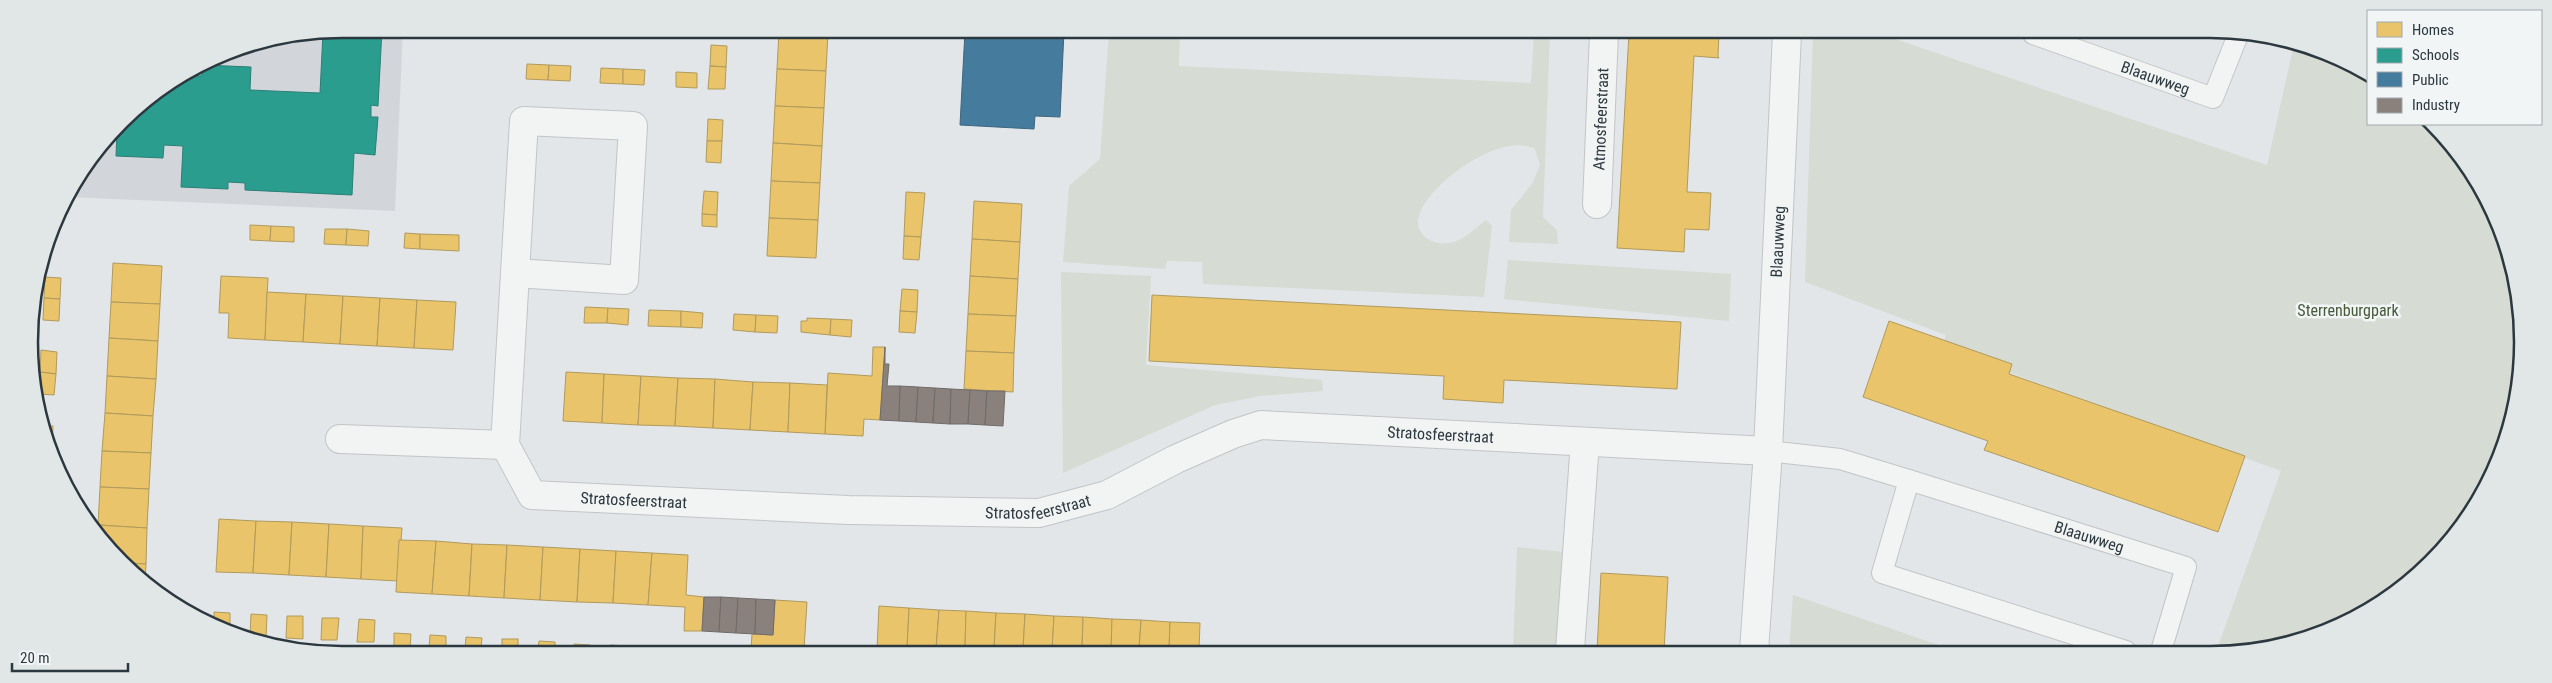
<svg xmlns="http://www.w3.org/2000/svg" width="2552" height="683" viewBox="0 0 2552 683" font-family="'Roboto Condensed',sans-serif">
  <style>
    .built { fill: #d2d6da }
    .green { fill: #d6dbd4 }
    .homes { fill: #e9c46a; stroke: #b09a5d }
    .schools { fill: #2a9d8f; stroke: #2b7f77 }
    .public { fill: #457b9d; stroke: #3e6781 }
    .industry { fill: #8a817c; stroke: #6e6b6a }
    .lines { fill: none; stroke-linecap: round; stroke-linejoin: round }
    .service-casing { stroke: #c2c4c6; stroke-width: 22 }
    .minor-casing { stroke: #c2c4c6; stroke-width: 30 }
    .tertiary-casing { stroke: #c2c4c6; stroke-width: 30 }
    .service { stroke: #f2f4f4; stroke-width: 20 }
    .minor { stroke: #f2f4f4; stroke-width: 28 }
    .tertiary { stroke: #f2f4f4; stroke-width: 28 }
    .labels { text-anchor: middle; dominant-baseline: central; stroke-width: 5; stroke-linejoin: round; paint-order: stroke }
    .street-label { font-size: 16px; fill: #2c383f; stroke: #f1f5f6 }
    .park-label { font-size: 16px; fill: #48593a; stroke: #f1f5f6 }
    .rim { fill: none; stroke: #2c383f; stroke-width: 2.5 }
  </style>
  <rect width="100%" height="100%" fill="#e3e6e8"/>
  <path class="built" d="M342,29H403L395,211L66,197L135,107L222,52Z"/>
  <g class="green">
    <path d="M1109,31H1180L1179,66L1531,83L1534,32H1550L1543,217L1557,230L1558,244L1509,242L1511,210L1532,184L1540,165L1535,149C1502,131 1432,181 1420,213C1411,234 1434,248 1454,242C1465,239 1477,227 1486,220L1492,226L1484,297L1203,284L1202,262L1167,261L1165,269L1063,262L1069,186L1100,159Z"/>
    <path d="M1813,33L1890,34L1889,37L2267,165L2294,44L2368,75V124H2427L2470,168L2517,280V402L2481,498L2417,576L2349,622L2251,652H2216L2281,471L1942,348L1946,335L1805,282Z"/>
    <path d="M1508,260L1731,274L1729,321L1504,299Z"/>
    <path d="M1061,272L1151,276L1146,365L1322,380L1323,391L1260,396L1215,405L1063,473Z"/>
    <path d="M1517,547L1564,552L1556,650H1513Z"/>
    <path d="M1793,595L1956,651H1789Z"/>
  </g>
  <g class="homes">
    <path d="M779,31L828,33L826,71L777,69Z"/>
    <path d="M1629,33H1719L1718,56L1719,58L1694,56L1687,192L1711,193L1709,230L1685,229L1684,252L1617,248Z"/>
    <path d="M711,45L727,46L726,67L710,66Z"/>
    <path d="M527,64L549,65L548,80L526,79Z"/>
    <path d="M549,65L571,66L570,81L548,80Z"/>
    <path d="M710,66L726,67L725,89H708Z"/>
    <path d="M601,68L623,69V84L600,83Z"/>
    <path d="M623,69L645,70L644,85L623,84Z"/>
    <path d="M777,69L826,71L824,108L775,106Z"/>
    <path d="M676,72L697,73V88L676,87Z"/>
    <path d="M775,106L824,108L822,146L773,143Z"/>
    <path d="M708,119L723,120L722,141H707Z"/>
    <path d="M707,141H722L721,163L706,162Z"/>
    <path d="M773,143L822,146L820,183L771,181Z"/>
    <path d="M771,181L820,183L818,220L769,218Z"/>
    <path d="M704,191L718,192L717,215L702,214Z"/>
    <path d="M906,192L925,193L921,237L904,236Z"/>
    <path d="M974,201L1022,204L1020,242L972,239Z"/>
    <path d="M702,214L717,215V227L702,226Z"/>
    <path d="M769,218L818,220L816,258L767,256Z"/>
    <path d="M250,225L271,226L270,241L250,240Z"/>
    <path d="M271,226L294,227V242L270,241Z"/>
    <path d="M325,229H347L346,245L324,244Z"/>
    <path d="M347,229L369,231L368,246L346,245Z"/>
    <path d="M405,233L420,234V249L404,248Z"/>
    <path d="M420,234L459,235V251L420,249Z"/>
    <path d="M904,236L921,237L919,260L903,259Z"/>
    <path d="M972,239L1020,242L1018,279L970,276Z"/>
    <path d="M113,263L162,266L160,304L111,302Z"/>
    <path d="M221,276L268,278L265,340L228,338L229,313H219Z"/>
    <path d="M970,276L1018,279L1016,316L968,314Z"/>
    <path d="M45,277L61,278L60,299L44,298Z"/>
    <path d="M902,289L918,290L917,312L900,311Z"/>
    <path d="M267,292L306,294L303,342L265,340Z"/>
    <path d="M306,294L343,296L340,344L303,342Z"/>
    <path d="M1152,295L1681,322L1677,389L1504,380L1503,403L1443,399L1444,376L1149,361Z"/>
    <path d="M343,296L380,298L377,346L340,344Z"/>
    <path d="M44,298L60,299L59,321L43,320Z"/>
    <path d="M380,298L417,300L414,348L377,346Z"/>
    <path d="M417,300L456,302L453,350L414,348Z"/>
    <path d="M111,302L160,304L158,341L109,338Z"/>
    <path d="M585,307L608,308L607,323H584Z"/>
    <path d="M608,308L629,309L628,325L607,323Z"/>
    <path d="M649,310L681,311V327L648,326Z"/>
    <path d="M681,311L703,313L702,328L681,327Z"/>
    <path d="M900,311L917,312L915,333L899,332Z"/>
    <path d="M734,314L756,315L755,332L733,330Z"/>
    <path d="M968,314L1016,316L1014,353L966,351Z"/>
    <path d="M756,315L778,316L777,333L755,332Z"/>
    <path d="M807,318L831,319L830,335L801,332V321H807Z"/>
    <path d="M831,319L852,320L851,337L830,335Z"/>
    <path d="M1889,321L2012,364L2009,374L2245,456L2218,532L1984,450L1988,441L1863,397Z"/>
    <path d="M109,338L158,341L156,379L107,376Z"/>
    <path d="M873,347H885L880,420L864,419L863,436L825,434L828,373L872,376Z"/>
    <path d="M41,350L57,352L56,374L40,372Z"/>
    <path d="M966,351L1014,353L1013,392L964,389Z"/>
    <path d="M40,372L56,374L54,395L39,394Z"/>
    <path d="M566,372L604,374L602,423L563,421Z"/>
    <path d="M604,374L641,376L638,425L602,423Z"/>
    <path d="M107,376L156,379L153,416L105,413Z"/>
    <path d="M641,376L678,378L675,426L638,425Z"/>
    <path d="M678,378L715,379L713,428L675,426Z"/>
    <path d="M715,379L753,382L750,430L713,428Z"/>
    <path d="M753,382L790,383L788,432L750,430Z"/>
    <path d="M790,383L827,385L825,434L788,432Z"/>
    <path d="M105,413L153,416L151,453L102,451Z"/>
    <path d="M41,425L53,426L52,448Z"/>
    <path d="M102,451L151,453L149,489L100,487Z"/>
    <path d="M100,487L149,489L147,528L98,525Z"/>
    <path d="M219,519L256,521L253,573L216,572Z"/>
    <path d="M256,521L292,522L289,575L253,573Z"/>
    <path d="M292,522L329,524L326,577L289,575Z"/>
    <path d="M329,524L363,526L361,579L326,577Z"/>
    <path d="M98,525L147,528L146,564L127,563L98,536Z"/>
    <path d="M363,526L402,528L398,581L361,579Z"/>
    <path d="M399,540L436,541L432,594L396,592Z"/>
    <path d="M436,541L472,544L469,596L432,594Z"/>
    <path d="M472,544L507,545L504,598L469,596Z"/>
    <path d="M507,545L543,547L540,600L504,598Z"/>
    <path d="M543,547L580,549L577,602L540,600Z"/>
    <path d="M580,549L616,551L613,603L577,602Z"/>
    <path d="M616,551L652,553L648,605L613,603Z"/>
    <path d="M652,553L688,555L686,595L704,597L702,631H684L685,607L648,605Z"/>
    <path d="M127,563L146,564L145,580Z"/>
    <path d="M1601,573L1668,577L1664,651H1597Z"/>
    <path d="M775,600L807,602L804,649H751L752,634L773,635Z"/>
    <path d="M879,606L909,608L907,649H877Z"/>
    <path d="M909,608L939,610L936,649H907Z"/>
    <path d="M939,610L966,611L965,649H936Z"/>
    <path d="M966,611L996,613L994,649H965Z"/>
    <path d="M214,612L230,613V627L214,621Z"/>
    <path d="M996,613L1025,614L1023,650L994,649Z"/>
    <path d="M251,614L267,615L266,637L250,636Z"/>
    <path d="M1025,614L1054,616L1052,650H1023Z"/>
    <path d="M287,616H303V639L286,638Z"/>
    <path d="M1054,616L1083,617L1082,650H1052Z"/>
    <path d="M1083,617L1112,619L1111,650H1082Z"/>
    <path d="M322,618H339L337,640H321Z"/>
    <path d="M359,619L375,620L374,642H357Z"/>
    <path d="M1112,619L1141,620L1139,650H1111Z"/>
    <path d="M1141,620L1170,622L1169,650H1139Z"/>
    <path d="M1170,622L1200,623L1199,650H1169Z"/>
    <path d="M394,633L411,634L410,649L394,648Z"/>
    <path d="M430,635L446,636V649H429Z"/>
    <path d="M466,637L482,638L481,649H465Z"/>
    <rect x="502" y="639" width="16" height="10"/>
    <path d="M539,641L555,642V649H538Z"/>
    <path d="M574,644L590,645V649H574Z"/>
    <path d="M610,645L628,646L627,649H610Z"/>
  </g>
  <path class="schools" d="M342,29H382L378,106L371,105V117H378L375,155L354,153L352,195L245,190V183L228,182V189L181,187L183,146L164,145L163,158L116,156L117,130L135,107L186,75L201,76L203,65L251,67L250,90L320,93L323,32Z"/>
  <path class="public" d="M965,31H1064L1060,117L1035,116L1034,129L960,125Z"/>
  <g class="industry">
    <path d="M885,347V364H889L887,386H900L899,421L880,420Z"/>
    <path d="M900,386L918,387L916,422L899,421Z"/>
    <path d="M918,387L935,388L933,423L916,422Z"/>
    <path d="M935,388L951,389L950,424L933,423Z"/>
    <path d="M951,389L970,390L968,424H950Z"/>
    <path d="M970,390L987,391L985,425L968,424Z"/>
    <path d="M987,391H1005L1003,426L985,425Z"/>
    <path d="M704,597H721L719,632L702,631Z"/>
    <path d="M721,597L738,598L736,633L719,632Z"/>
    <path d="M738,598L756,599L755,634L736,633Z"/>
    <path d="M756,599L775,600L773,635L755,634Z"/>
  </g>
  <g class="lines">
    <defs>
      <g id="service">
        <path id="s1" d="M2033,34L2213,98L2238,35"/>
        <path d="M1768,451L1840,459L1909,480"/>
        <path id="s2" d="M2126,651L1882,573L1909,480L2186,567L2161,651"/>
      </g>
      <g id="minor">
        <path d="M524,121L633,126L624,280L515,273Z"/>
        <path id="s3" d="M1597,204L1604,33"/>
        <path id="s4" d="M515,273L505,445L532,495L848,510L1039,513L1107,495L1176,459L1233,434L1261,425L1768,451"/>
        <path d="M340,439L505,445"/>
        <path d="M1570,650L1585,442"/>
      </g>
      <g id="tertiary">
        <path id="s5" d="M1754,651L1768,451L1787,33"/>
      </g>
    </defs>
    <use href="#service" class="service-casing"/>
    <use href="#minor" class="minor-casing"/>
    <use href="#tertiary" class="tertiary-casing"/>
    <use href="#service" class="service"/>
    <use href="#minor" class="minor"/>
    <use href="#tertiary" class="tertiary"/>
  </g>
  <g class="labels">
    <g class="street-label">
      <text stroke="none"><textPath href="#s1" startOffset="130">Blaauwweg</textPath></text>
      <text stroke="none"><textPath href="#s3" startOffset="85">Atmosfeerstraat</textPath></text>
      <text stroke="none"><textPath href="#s5" startOffset="410">Blaauwweg</textPath></text>
      <text stroke="none"><textPath href="#s4" startOffset="1156">Stratosfeerstraat</textPath></text>
      <text stroke="none"><textPath href="#s4" startOffset="331">Stratosfeerstraat</textPath></text>
      <text stroke="none"><textPath href="#s4" startOffset="736">Stratosfeerstraat</textPath></text>
      <text stroke="none"><textPath href="#s2" startOffset="542">Blaauwweg</textPath></text>
    </g>
    <g class="park-label">
      <text x="2348" y="310">Sterrenburgpark</text>
    </g>
  </g>
  <path d="M0 0H2552V683H0ZM342 38H2210A304 304 0 0 1 2514 342V342A304 304 0 0 1 2210 646H342A304 304 0 0 1 38 342V342A304 304 0 0 1 342 38Z" fill="#e1e6e7" fill-rule="evenodd"/>
  <path class="rim" d="M342 38H2210A304 304 0 0 1 2514 342V342A304 304 0 0 1 2210 646H342A304 304 0 0 1 38 342V342A304 304 0 0 1 342 38Z"/>
  <rect x="2367" y="10" width="175" height="115" fill="#f1f5f6" stroke="#a2a9ad"/>
  <rect x="2377" y="22" width="25" height="15" fill="#e9c46a" stroke="#a2a9ad"/>
  <text x="2412" y="35" font-size="15" fill="#2c383f">Homes</text>
  <rect x="2377" y="48" width="25" height="15" fill="#2a9d8f" stroke="#a2a9ad"/>
  <text x="2412" y="60" font-size="15" fill="#2c383f">Schools</text>
  <rect x="2377" y="72" width="25" height="15" fill="#457b9d" stroke="#a2a9ad"/>
  <text x="2412" y="85" font-size="15" fill="#2c383f">Public</text>
  <rect x="2377" y="98" width="25" height="15" fill="#8a817c" stroke="#a2a9ad"/>
  <text x="2412" y="110" font-size="15" fill="#2c383f">Industry</text>
  <path d="M12 663v8h116v-8" fill="none" stroke="#2c383f" stroke-width="2.5"/>
  <text x="20" y="663" font-size="15" fill="#2c383f" stroke="#f1f5f6" stroke-width="4" paint-order="stroke">20 m</text>
</svg>
